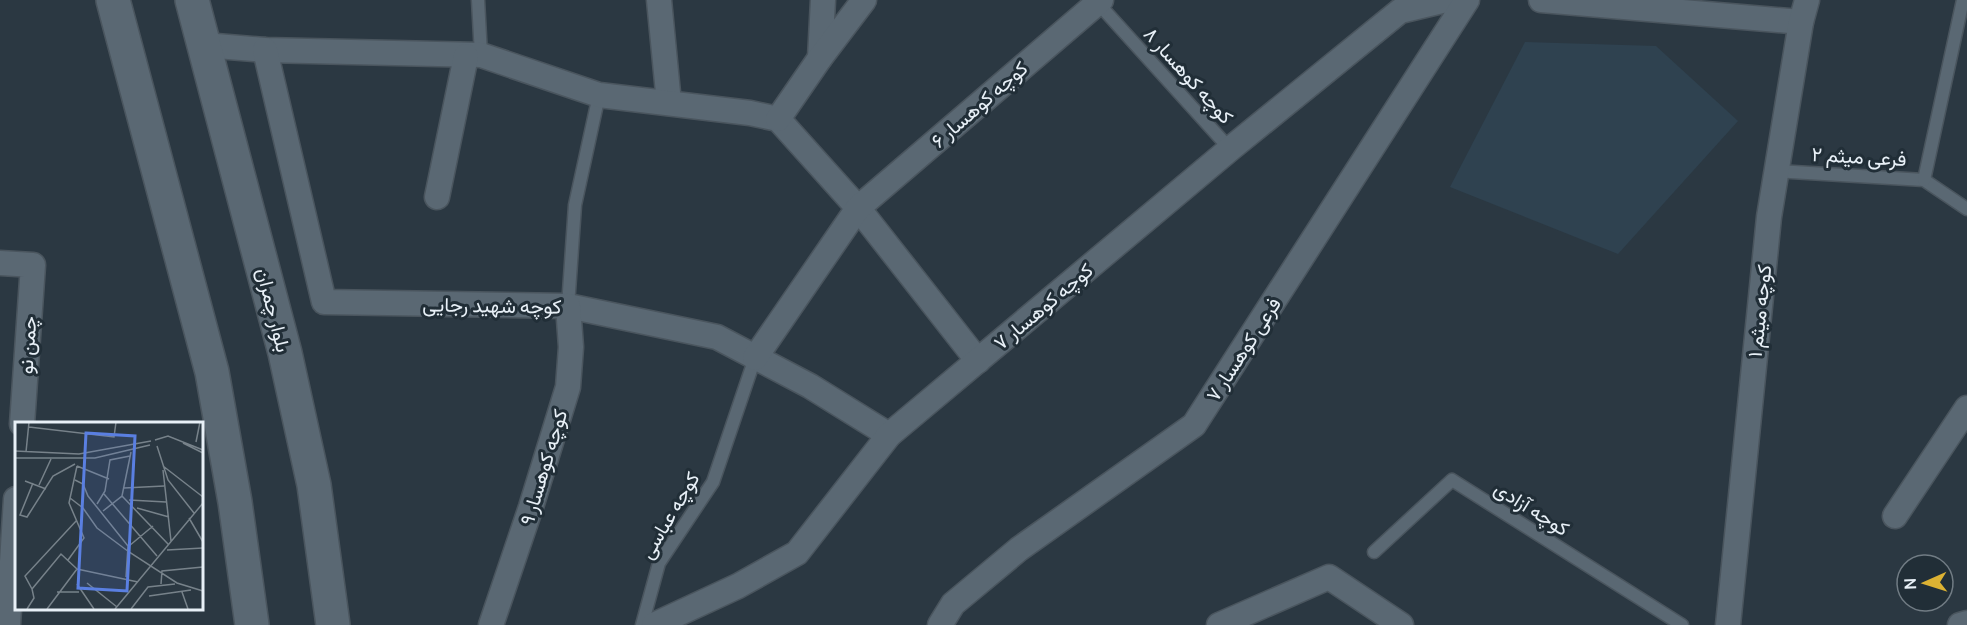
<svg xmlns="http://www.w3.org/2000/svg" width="1967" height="625" viewBox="0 0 1967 625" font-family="Manrope,Vazirmatn,sans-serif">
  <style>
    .built { fill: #2f4250 }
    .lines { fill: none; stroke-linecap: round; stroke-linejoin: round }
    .lane-casing { stroke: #4a555e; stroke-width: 15 }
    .street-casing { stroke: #4a555e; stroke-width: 27 }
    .secondary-casing { stroke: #4a555e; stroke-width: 36 }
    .lane { stroke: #5a6873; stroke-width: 12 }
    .street { stroke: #5a6873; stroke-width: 24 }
    .secondary { stroke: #5a6873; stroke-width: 33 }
    .labels { text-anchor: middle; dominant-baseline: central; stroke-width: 6; stroke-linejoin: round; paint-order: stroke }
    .street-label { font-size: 20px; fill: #e8f0f7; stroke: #212e37 }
    .inset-road { fill: none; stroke: #77828a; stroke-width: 1.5 }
    .view { fill: #5a7fe1; fill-opacity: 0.15; stroke: #5a7fe1; stroke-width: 3 }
    .inset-edge { fill: none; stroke: #e8f0f7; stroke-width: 3 }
  </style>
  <rect width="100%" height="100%" fill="#2b3842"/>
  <path class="built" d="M1525,42L1656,46L1738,121L1618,254L1450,187Z"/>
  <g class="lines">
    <defs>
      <g id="lane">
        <path d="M478,0L481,55"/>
        <path d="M1096,1L1230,149"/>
        <path d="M1776,171L1924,180L1967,209"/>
        <path d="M1924,180L1963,0"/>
        <path d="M568,306L575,205L599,95"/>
        <path d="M1374,552L1452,480L1682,625"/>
        <path d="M642,625L659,563L713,482L755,358"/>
      </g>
      <g id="street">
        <path d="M659,0L669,103"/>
        <path d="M1541,0L1801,22"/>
        <path d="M204,45L265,50L481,55L599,95L750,113L778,119L858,208L978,361"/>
        <path d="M265,50L324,302L568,306L717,337L810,386L889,435"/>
        <path d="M820,58L823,0"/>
        <path d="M778,119L820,58L864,0"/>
        <path d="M437,197L466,56"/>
        <path d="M0,263L33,265L22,424"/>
        <path d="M755,358L858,208L1101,0"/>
        <path d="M1895,516L1967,408"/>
        <path d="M8,625L16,499"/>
        <path d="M491,625L531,507L568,387L571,347L568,306"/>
        <path d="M654,625L738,586L797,553L889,435L1230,149L1400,11L1446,0"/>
        <path d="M940,625L953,604L1019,549L1194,425L1467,0"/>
        <path d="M1219,625L1329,577L1401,625"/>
        <path d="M1728,625L1769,217L1801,22L1807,0"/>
        <path d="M1960,625L1967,623"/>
      </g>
      <g id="secondary">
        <path d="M113,0L212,372L235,502L252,625"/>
        <path d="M192,0L285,353L314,485L333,625"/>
      </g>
    </defs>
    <use href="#lane" class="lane-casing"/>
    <use href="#street" class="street-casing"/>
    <use href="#secondary" class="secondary-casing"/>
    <use href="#lane" class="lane"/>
    <use href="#street" class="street"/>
    <use href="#secondary" class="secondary"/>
  </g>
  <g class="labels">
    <g class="street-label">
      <text transform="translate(1189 75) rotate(48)">کوچه کوهسار ۸</text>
      <text transform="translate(979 104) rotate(-41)">کوچه کوهسار ۶</text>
      <text transform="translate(1859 156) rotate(3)">فرعی میثم ۲</text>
      <text transform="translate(492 305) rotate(1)">کوچه شهید رجایی</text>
      <text transform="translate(1043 306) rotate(-40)">کوچه کوهسار ۷</text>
      <text transform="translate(274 310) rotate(76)">بلوار چمران</text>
      <text transform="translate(1759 311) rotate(-84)">کوچه میثم ۱</text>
      <text transform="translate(27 345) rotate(-86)">چمن نو</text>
      <text transform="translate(1243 349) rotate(-57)">فرعی کوهسار ۷</text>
      <text transform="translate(543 467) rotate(-73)">کوچه کوهسار ۹</text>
      <text transform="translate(1532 508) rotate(32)">کوچه آزادی</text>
      <text transform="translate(669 515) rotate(-59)">کوچه عباسی</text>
    </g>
  </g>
  <g transform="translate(15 422)">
    <rect width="188" height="188" fill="#2b3842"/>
    <path class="inset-road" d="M14,5L99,15L101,0M140,18L153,14L188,28M181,20L185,0M168,21L188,31M142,24L153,58L179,91M0,29L64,32L136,19M11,30L14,0M0,36H80L135,23M62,44L94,57M148,44L188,75M148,48L156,119M60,58L68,62L73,74L113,124L111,155M10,59L31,67M18,61L5,93L12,95L38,54L60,42M24,63L36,37M109,66L149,64M89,72L142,134M107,74L153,122M55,76L68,86L82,106L114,130L162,161L188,169M114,78L151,80M82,82L90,69L95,38L115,34M122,86L154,95M88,89L107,74L116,30M174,96L188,120M114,124L138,104M152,128L188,126M53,138L69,116L54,81L62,44M62,147L123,160M72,161L102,185M62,162L79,187M146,162L147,149L188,145M17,167L10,154L62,98M42,170H64M167,170L173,187M134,174L176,168M12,187L19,176L17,167L46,132L62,147M32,187L62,147M100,187L188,81M116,187L133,165L160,162"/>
    <path class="view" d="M71,11L120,14L112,169L63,166Z"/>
    <rect width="188" height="188" class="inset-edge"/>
  </g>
  <g transform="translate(1925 583) rotate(267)"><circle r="28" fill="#212e37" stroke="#717c84" stroke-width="1.5"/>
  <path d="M0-4.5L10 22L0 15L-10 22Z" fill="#dcb233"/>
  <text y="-9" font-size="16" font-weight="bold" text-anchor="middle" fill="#e8f0f7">N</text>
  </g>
</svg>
